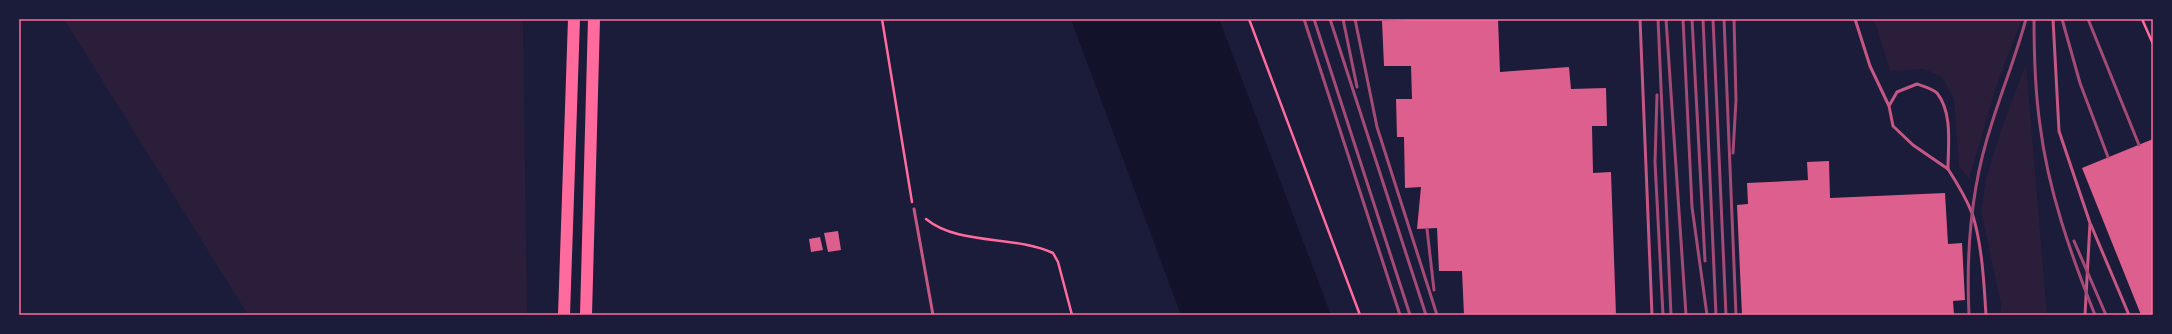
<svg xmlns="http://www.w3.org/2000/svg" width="2172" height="334" viewBox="0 0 2172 334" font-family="'Titillium Web',sans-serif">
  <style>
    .green { fill: #2a1e3b }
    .water { fill: #12122b }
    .building { fill: #dd5f8e }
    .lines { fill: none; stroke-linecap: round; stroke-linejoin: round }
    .path { stroke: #ff6b9d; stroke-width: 2.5 }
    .service { stroke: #c65784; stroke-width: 3 }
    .motorway { stroke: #ff6b9d; stroke-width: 12 }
    .rail { stroke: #a44b75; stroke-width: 3 }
    .neatline { fill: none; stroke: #ff6b9d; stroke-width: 1.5 }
  </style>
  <rect width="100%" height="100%" fill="#1b1b3a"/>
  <g class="green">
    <path d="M64,19H523L527,315H248Z"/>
    <path d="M1874,19H2022L1998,81L1969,179L1959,166L1954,99L1942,77L1924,69L1890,71Z"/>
    <path d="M2026,64L2047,315H2000L2001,304L1981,211L1986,179L2001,130Z"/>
  </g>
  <path class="water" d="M1071,19H1219L1331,315H1181Z"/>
  <g class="building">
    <path d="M1442,19H1498L1500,72L1569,67L1571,89L1606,88L1607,126H1592L1593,173L1611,172L1616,315H1464L1462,271H1439L1437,228L1417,229L1421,187L1405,188L1404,137H1397L1396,99H1412L1411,66H1384L1382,21Z"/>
    <path d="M2153,139V315H2141L2082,168Z"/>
    <path d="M1829,161L1830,198L1945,193L1948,244L1962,243L1965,300L1953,301L1954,315H1742L1737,205L1748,204L1747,183L1808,180L1807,162Z"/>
    <path d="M838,231L841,250L828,252L824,233Z"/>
    <path d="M820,237L823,250L811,252L809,239Z"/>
  </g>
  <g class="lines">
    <g class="path">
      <path d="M882,19L912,202"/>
      <path d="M1249,19L1360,315"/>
      <path d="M2142,19L2153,44"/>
      <path d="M926,219C959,246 1015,235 1053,253L1058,262L1072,315"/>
    </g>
    <g class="service">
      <path d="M1640,19L1652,315"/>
      <path d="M1855,19L1870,66L1889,106L1893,126L1913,145L1948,169C1948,146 1953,113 1937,93C1933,89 1923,86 1917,84L1897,92L1889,106"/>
      <path d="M2053,19L2059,131L2090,223L2085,315"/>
      <path d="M1948,169C1957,183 1966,198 1972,213C1982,243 1984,283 1986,315"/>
      <path d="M914,209L933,315"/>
      <path d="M2091,225L2129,315"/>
    </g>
    <g class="motorway">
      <path d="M564,315L574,19"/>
      <path d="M586,315L594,19"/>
    </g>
    <g class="rail">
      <path d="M1304,19L1400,315"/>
      <path d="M1314,19L1410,315"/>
      <path d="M1330,19L1426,315"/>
      <path d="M1343,19L1357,87"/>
      <path d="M1355,19L1377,127L1437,315"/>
      <path d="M1658,19L1671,315"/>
      <path d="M1666,19L1686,315"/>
      <path d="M1683,19L1692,207L1707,315"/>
      <path d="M1692,19L1705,261"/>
      <path d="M1703,19L1716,315"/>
      <path d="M1713,19L1726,315"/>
      <path d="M1724,19L1736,315"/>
      <path d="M2034,19C2034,54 2035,90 2040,125C2048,190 2071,255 2095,315"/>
      <path d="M2062,19L2080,83L2108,157"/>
      <path d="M2088,19L2139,145"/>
      <path d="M1657,95L1655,162L1663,315"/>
      <path d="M1733,153L1736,100L1734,19"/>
      <path d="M1427,229L1434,290"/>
      <path d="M2074,241L2106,315"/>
      <path d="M1969,315C1966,252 1971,187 1991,126C2002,90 2016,56 2026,19"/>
    </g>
  </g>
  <rect width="2172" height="334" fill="none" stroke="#1b1b3a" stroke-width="40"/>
  <rect x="20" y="20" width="2132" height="294" class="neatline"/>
</svg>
